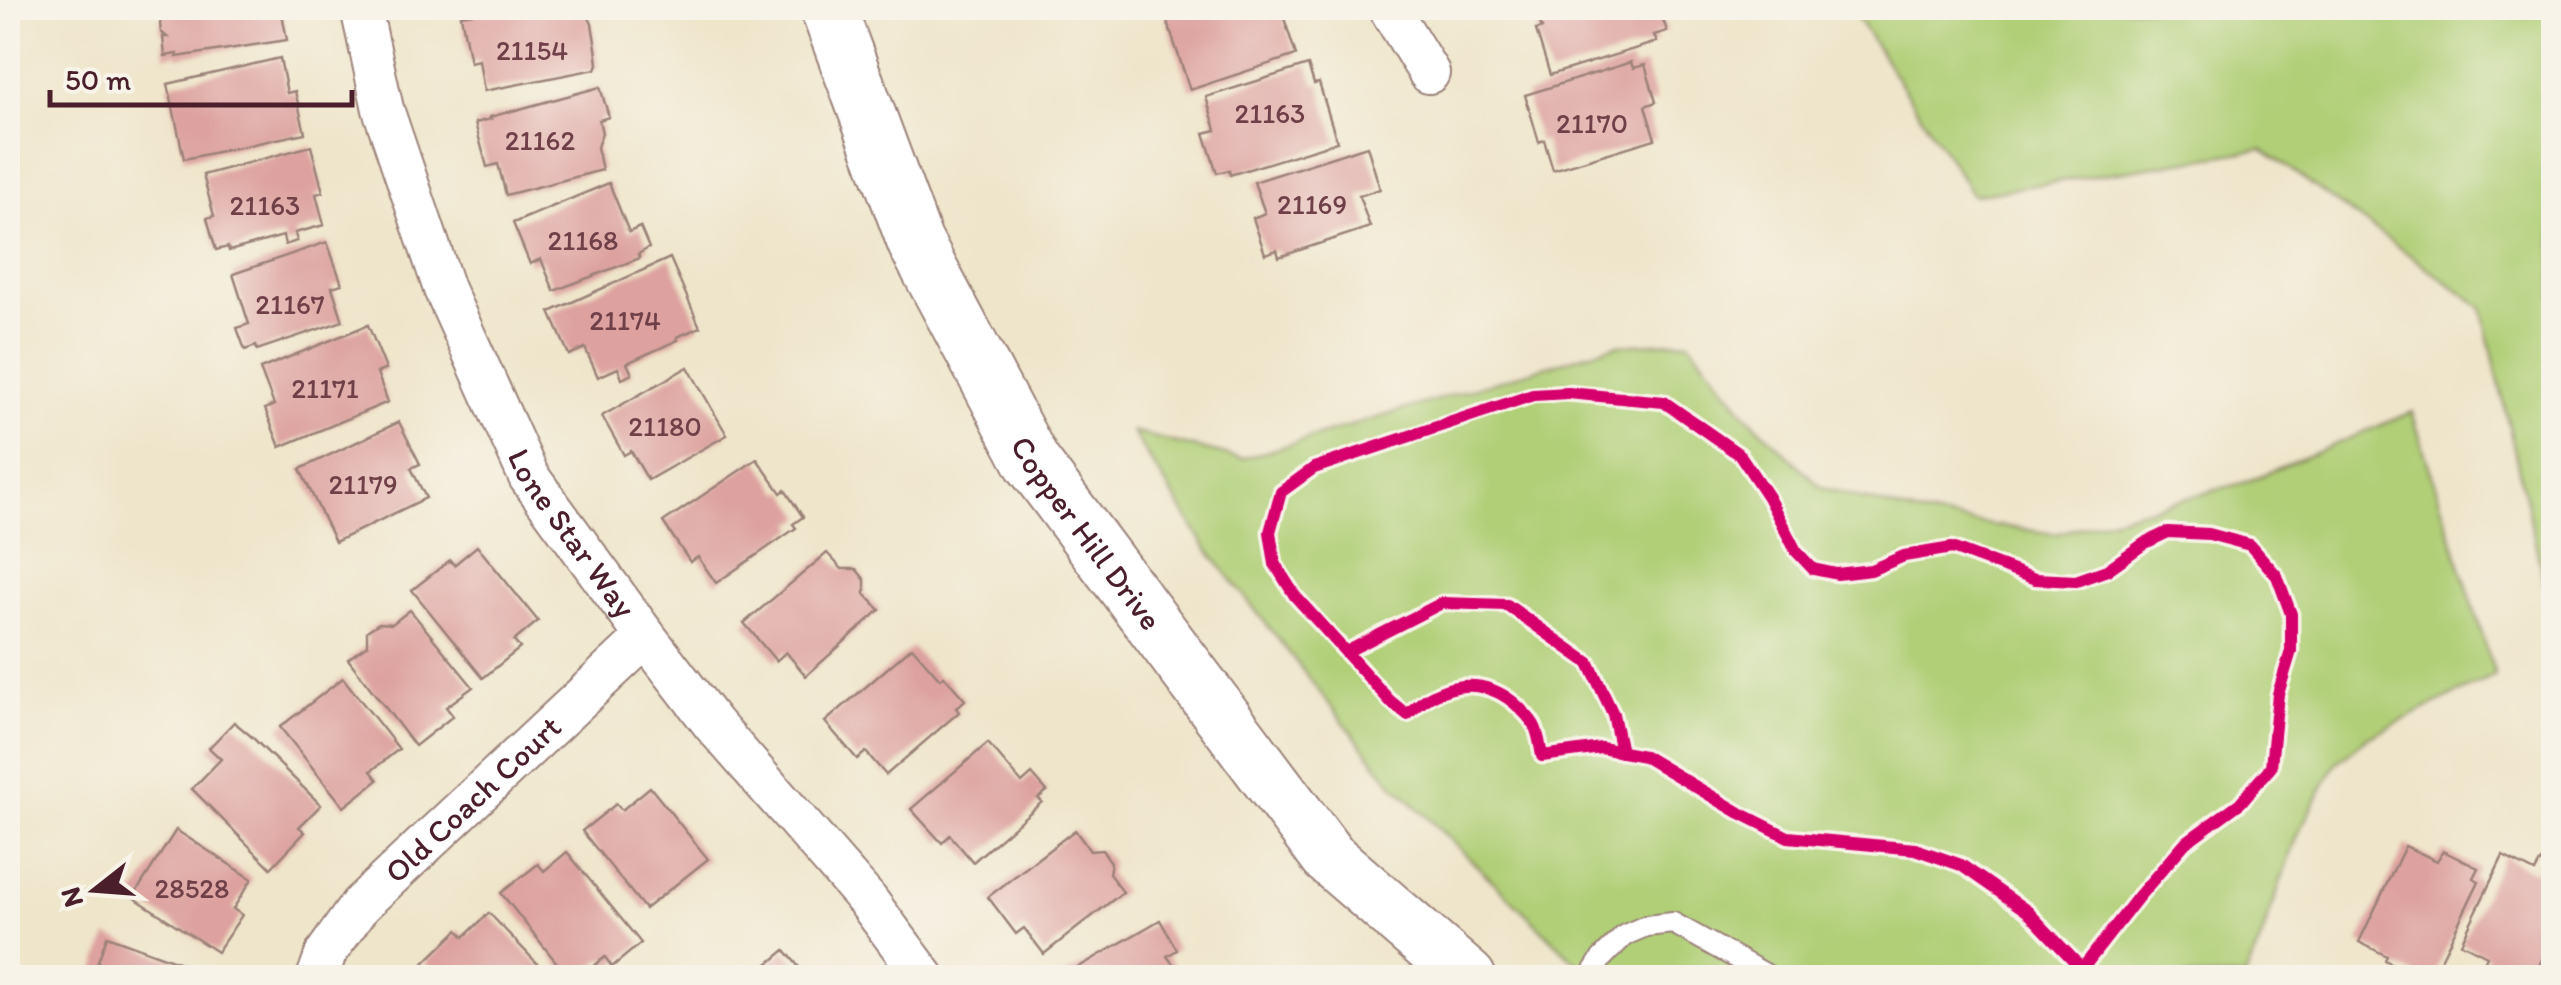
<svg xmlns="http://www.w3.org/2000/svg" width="2561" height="985" viewBox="0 0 2561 985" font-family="Itim,sans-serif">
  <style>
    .green { fill: #b0cf77; stroke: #7d7751; stroke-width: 2.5 }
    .building { fill: #dda19f }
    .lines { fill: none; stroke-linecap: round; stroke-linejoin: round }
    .lane-casing { stroke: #9c827a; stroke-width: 24 }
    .street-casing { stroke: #9c827a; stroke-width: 44 }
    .secondary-casing { stroke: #9c827a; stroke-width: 59 }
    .lane { stroke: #fff; stroke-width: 20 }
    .street { stroke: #fff; stroke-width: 40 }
    .secondary { stroke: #fff; stroke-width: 55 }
    .cycleway-casing { stroke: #f7f3e8; stroke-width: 19 }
    .cycleway { stroke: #d6006c; stroke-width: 12 }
    .labels { text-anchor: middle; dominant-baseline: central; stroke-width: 9; stroke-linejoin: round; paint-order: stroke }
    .number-label { font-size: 28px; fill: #6f4048 }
    .street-label { font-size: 32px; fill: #4a1f2b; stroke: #f7f3e8 }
  </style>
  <rect width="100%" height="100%" fill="#f7f3e8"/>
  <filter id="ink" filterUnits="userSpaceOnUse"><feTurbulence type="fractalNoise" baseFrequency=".01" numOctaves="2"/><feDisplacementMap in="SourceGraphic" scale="20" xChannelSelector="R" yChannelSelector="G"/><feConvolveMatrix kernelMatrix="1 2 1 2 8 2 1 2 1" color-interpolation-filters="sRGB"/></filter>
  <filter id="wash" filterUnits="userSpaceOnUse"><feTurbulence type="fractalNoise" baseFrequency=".0048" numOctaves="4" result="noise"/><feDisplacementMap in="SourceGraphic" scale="40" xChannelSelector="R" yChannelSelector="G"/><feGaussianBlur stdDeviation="2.25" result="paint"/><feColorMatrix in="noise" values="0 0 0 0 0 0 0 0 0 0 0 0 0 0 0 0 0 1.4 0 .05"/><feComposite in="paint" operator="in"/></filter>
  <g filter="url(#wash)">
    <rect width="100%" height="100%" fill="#efe5ca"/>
    <g class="green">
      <path d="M1851,8H2553V621L2482,307L2262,149L1973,195Z"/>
      <path d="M1689,341L1750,419L1821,487L1916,514L2055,534L2246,482L2412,412L2495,675L2368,737L2336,763L2296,837L2260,942L2245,977H1591L1390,781L1208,550L1132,432L1242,459L1616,345Z"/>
    </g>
    <g id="blocks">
      <g class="building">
        <path d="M165,8H281L287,40L177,57V54L165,56L163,37H167L161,32L160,24Z"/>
        <path d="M502,8H576L577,13L587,14L592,24L596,48L598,64L596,69L484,91L479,60L470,62L461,15Z"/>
        <path d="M1187,8H1273L1275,14L1282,12L1296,55L1190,90L1165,15Z"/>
        <path d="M1546,8H1659L1667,31L1654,35L1657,42L1550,75L1536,30L1542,28L1540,23L1550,20Z"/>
        <path d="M280,58L287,93L295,91L305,133L184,159L168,84Z"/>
        <path d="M1631,62L1633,68L1645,65L1656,102L1645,106L1655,139L1553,170L1544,140L1539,142L1525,95Z"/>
        <path d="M1308,65L1314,84L1319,83L1337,142L1230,175L1229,170L1217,173L1204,133L1216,130L1206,97Z"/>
        <path d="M600,87L609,117L599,120L602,133L597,147L602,170L506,195L498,164L487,167L475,123L491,119L490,117Z"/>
        <path d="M311,146L323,192L316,194L324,225L295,233L297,241L285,245L283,236L229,251L228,247L216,250L207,218L214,216L203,175Z"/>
        <path d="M1367,146L1380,189L1359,196L1370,227L1279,257L1277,250L1265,254L1253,218L1265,213L1254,182Z"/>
        <path d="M609,183L629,232L640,227L649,248L638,254L640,258L554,291L541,259L530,264L513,223Z"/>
        <path d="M327,242L342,284L332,287L343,321L257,350L256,346L245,350L237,328L249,324L233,274Z"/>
        <path d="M670,258L700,327L677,337L678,340L627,363L632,374L622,379L618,368L598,377L585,348L569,355L550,312Z"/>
        <path d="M368,325L386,369L377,373L388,402L280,447L265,409L274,405L260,369Z"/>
        <path d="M688,367L727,435L648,480L631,451L624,455L602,416Z"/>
        <path d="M399,422L420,464L411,468L426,498L335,542L300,469Z"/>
        <path d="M757,459L781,493L785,490L803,517L793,524L796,528L716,583L698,557L690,562L663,522Z"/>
        <path d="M477,546L538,621L514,641L520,648L483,678L412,590L450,560L454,565Z"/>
        <path d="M827,553L842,569H856L865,580V594L880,610L806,676L786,652L776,661L744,623Z"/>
        <path d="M410,610L473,687L446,707L453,716L415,746L348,659L367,645V631L379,623L392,624Z"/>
        <path d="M912,647L940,679L944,676L965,700L956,708L959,712L886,775L866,752L857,759L825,722Z"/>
        <path d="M343,678L399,749L371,771L378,780L344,807L280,727Z"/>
        <path d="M234,722L252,737L321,805L299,827L305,832L271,868L192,789L221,759L209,748Z"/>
        <path d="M988,743L1022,783L1032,774L1047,791L1038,798L1042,802L973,862L950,835L942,843L911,809Z"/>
        <path d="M650,787L708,859L645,909L582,831L616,804L622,810Z"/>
        <path d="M176,830L252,879L233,909L242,915L217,952L133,897Z"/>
        <path d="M1075,830L1090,851L1102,850L1111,862L1109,874L1123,892L1044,954L1024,928L1016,934L988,897Z"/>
        <path d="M2405,846L2437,861L2443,851L2478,868L2473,878L2479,881L2432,978H2420L2385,960L2387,956L2359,942Z"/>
        <path d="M567,852L641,943L612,967L605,957L579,978H569L501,893L538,864L544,871Z"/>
        <path d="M2503,856L2535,872L2541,861L2554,867V935L2533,978H2495L2485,973L2489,966L2484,963L2487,956L2461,943Z"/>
        <path d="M489,913L551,978H439L424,963L458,930L464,937Z"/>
        <path d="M1160,920L1177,950L1167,956L1173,964L1172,978H1060Z"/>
        <path d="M107,936L200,970L197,978H92Z"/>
        <path d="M785,950L808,978H751Z"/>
      </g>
    </g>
  </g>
  <g filter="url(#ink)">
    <use href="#blocks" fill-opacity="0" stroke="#9c827a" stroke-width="2.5"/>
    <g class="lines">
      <defs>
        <path id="lane" d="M1589,978L1602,958L1625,935L1646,926L1673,923L1772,978"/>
        <g id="street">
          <path id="s1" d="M361,8L383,109L444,289L529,477L646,637L713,724L867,900L925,978"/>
          <path d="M1389,8L1429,73"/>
          <path id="s2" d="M317,978L326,953L360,905L646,637"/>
        </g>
        <g id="secondary">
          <path id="s3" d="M828,8L915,242L1032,462L1328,857L1468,978"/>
        </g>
      </defs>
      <use href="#lane" class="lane-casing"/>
      <use href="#street" class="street-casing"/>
      <use href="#secondary" class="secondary-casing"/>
      <use href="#lane" class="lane"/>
      <use href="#street" class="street"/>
      <use href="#secondary" class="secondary"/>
      <defs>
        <g id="cycleway">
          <path d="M1346,652L1442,603L1507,605L1589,663L1613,714L1621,752"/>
          <path d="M2066,978L2082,969L2139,896L2185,843L2240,803L2271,767L2278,694L2291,651V614L2277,576L2250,545L2209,534L2168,532L2145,543L2107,570L2076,581L2035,579L1952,548L1904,556L1871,570L1837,574L1813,569L1796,551L1768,497L1740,455L1664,402L1568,393L1533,395L1314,468L1281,492L1270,532L1275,564L1295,596L1390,701L1407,715C1437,685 1477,674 1513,702C1521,709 1529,716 1534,725C1539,734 1540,746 1542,756L1601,748L1644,756L1740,813L1788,837L1915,849L1961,865L2027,911L2082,969"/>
        </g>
      </defs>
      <use href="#cycleway" class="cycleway-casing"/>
      <use href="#cycleway" class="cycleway"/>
    </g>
  </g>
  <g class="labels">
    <g class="number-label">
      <text x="532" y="50">21154</text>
      <text x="1270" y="113">21163</text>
      <text x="1592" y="123">21170</text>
      <text x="540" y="140">21162</text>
      <text x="1312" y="204">21169</text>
      <text x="265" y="205">21163</text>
      <text x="583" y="240">21168</text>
      <text x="290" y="304">21167</text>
      <text x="625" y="320">21174</text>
      <text x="325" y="388">21171</text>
      <text x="665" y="426">21180</text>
      <text x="363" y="484">21179</text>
      <text x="192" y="888">28528</text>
    </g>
    <g class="street-label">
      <text stroke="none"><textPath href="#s1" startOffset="570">Lone Star Way</textPath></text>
      <text stroke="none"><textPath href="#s3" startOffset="588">Copper Hill Drive</textPath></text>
      <text stroke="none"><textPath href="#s2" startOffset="240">Old Coach Court</textPath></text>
    </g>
  </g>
  <rect width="2561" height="985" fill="none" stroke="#f7f3e8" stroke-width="40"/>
  <g transform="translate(95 890) rotate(253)" stroke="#f7f3e8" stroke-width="8" paint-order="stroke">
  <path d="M0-8L18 38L0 25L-18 38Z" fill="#4a1f2b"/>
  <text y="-15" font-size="28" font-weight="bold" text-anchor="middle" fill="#4a1f2b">N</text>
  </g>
  <path d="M50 90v15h302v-15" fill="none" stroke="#4a1f2b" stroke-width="5"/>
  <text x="65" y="90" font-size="30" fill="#4a1f2b" stroke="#f7f3e8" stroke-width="8" paint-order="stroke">50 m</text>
</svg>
